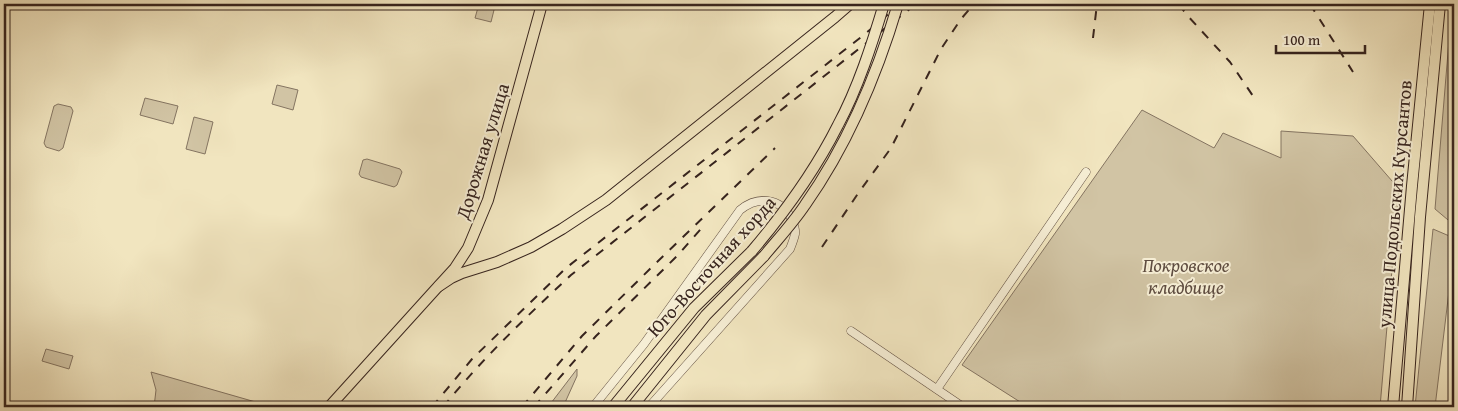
<svg xmlns="http://www.w3.org/2000/svg" width="1458" height="411" viewBox="0 0 1458 411" font-family="'Gentium Book Plus',serif">
  <style>
    .green { fill: #d1c4a4; stroke: #847461 }
    .lines { fill: none; stroke-linecap: round; stroke-linejoin: round }
    .minor-casing { stroke: #665446; stroke-width: 9 }
    .major-casing { stroke: #37241e; stroke-width: 12 }
    .minor { stroke: #f6eed5; stroke-width: 8 }
    .major { stroke: #f1e5bf; stroke-width: 10 }
    .rail { stroke: #37241e; stroke-width: 2; stroke-dasharray: 9 9; stroke-linecap: butt }
    .major-bridge-casing { stroke: #37241e; stroke-width: 12; stroke-linecap: butt }
    .major-bridge { stroke: #f1e5bf; stroke-width: 10 }
    .labels { text-anchor: middle; dominant-baseline: central; stroke-width: 4; stroke-linejoin: round; paint-order: stroke }
    .street-label { font-size: 19px; fill: #37241e; stroke: #f6eed5 }
    .park-label { font-size: 19px; font-style: italic; fill: #5e4c40; stroke: #f6eed5 }
  </style>
  <rect width="100%" height="100%" fill="#f1e5bf"/>
  <filter id="stains"><feTurbulence type="fractalNoise" baseFrequency=".004" numOctaves="4"/><feColorMatrix values="0 0 0 0 .2 0 0 0 0 .09 0 0 0 0 .02 0 0 0 .5 -.17"/></filter>
  <radialGradient id="worn" r=".72"><stop offset=".6" stop-color="#630" stop-opacity="0"/><stop offset="1" stop-color="#630" stop-opacity=".3"/></radialGradient>
  <g class="green">
    <path d="M479,4L495,6L491,22L475,18Z"/>
    <path d="M1452,4H1454V186L1453,203L1454,204V225L1435,209Z"/>
    <path d="M277,85L298,90L293,110L272,104Z"/>
    <path d="M145,98L178,106L173,124L140,115Z"/>
    <path d="M58,104L71,107L73,111L63,148L59,151L46,147L44,143L54,106Z"/>
    <path d="M1142,110L1214,148L1223,133L1281,158V131L1353,136L1399,189L1380,407H1028L962,365Z"/>
    <path d="M194,117L213,122L205,154L186,149Z"/>
    <path d="M367,159L400,169L402,172L397,185L394,187L361,177L359,174L363,160Z"/>
    <path d="M1433,229L1454,238V282H1452L1449,291L1435,407H1415Z"/>
    <path d="M46,349L73,356L69,369L42,361Z"/>
    <path d="M577,369V376L563,407H548Z"/>
    <path d="M151,372L273,407H154L156,390Z"/>
  </g>
  <g class="lines">
    <defs>
      <g id="minor">
        <path d="M851,331L963,407"/>
        <path d="M937,389L1086,172"/>
        <path d="M593,407L644,344L740,210C757,196 780,197 791,218C793,223 796,228 795,234C794,239 792,244 790,249L649,407"/>
      </g>
      <g id="major">
        <path d="M439,286L451,278L462,273L497,262L531,247L562,229L606,200L835,17L850,4"/>
        <path d="M329,407L434,291L455,268L468,248L488,200L542,4"/>
        <path d="M613,407L694,308L752,251"/>
        <path d="M632,407L706,315L764,256"/>
        <path d="M1393,407L1412,186L1430,4"/>
        <path d="M1407,407L1420,217L1440,4"/>
      </g>
    </defs>
    <use href="#minor" class="minor-casing"/>
    <use href="#major" class="major-casing"/>
    <use href="#minor" class="minor"/>
    <use href="#major" class="major"/>
    <g class="rail">
      <path d="M1179,4L1186,14L1230,62L1255,99"/>
      <path d="M1310,4L1353,72"/>
      <path d="M1093,38L1097,4"/>
      <path d="M822,247L857,195L891,148L941,49L961,19L974,4"/>
      <path d="M432,407L472,359L566,268L865,34L900,4"/>
      <path d="M443,407C482,359 526,317 571,275L916,4"/>
      <path d="M522,407L582,336L654,265L775,148"/>
      <path d="M534,407L596,336L678,255L706,223"/>
    </g>
    <defs>
      <g id="major-bridge">
        <path d="M752,251C785,212 815,171 838,125C858,88 872,44 884,4"/>
        <path d="M764,256C778,239 793,223 805,205C848,144 877,75 898,4"/>
      </g>
    </defs>
    <use href="#major-bridge" class="major-bridge-casing"/>
    <use href="#major-bridge" class="major-bridge"/>
  </g>
  <g class="labels">
    <g class="street-label">
      <text transform="translate(482 151) rotate(-73)">Дорожная улица</text>
      <text transform="translate(1394 204) rotate(-85)">улица Подольских Курсантов</text>
      <text transform="translate(711 266) rotate(-48)">Юго-Восточная хорда</text>
    </g>
    <g class="park-label">
      <text x="1186" y="265">Покровское<tspan x="1186" dy="22">кладбище</tspan></text>
    </g>
  </g>
  <rect width="1458" height="411" fill="none" stroke="#f1e5bf" stroke-width="20"/>
  <rect x="5" y="5" width="1448" height="401" fill="none" stroke="#37241e" stroke-width="2.5"/>
  <rect x="10" y="10" width="1438" height="391" fill="none" stroke="#37241e"/>
  <path d="M1276 45v8h89v-8" fill="none" stroke="#37241e" stroke-width="2.5"/>
  <text x="1283" y="45" font-size="15" fill="#37241e" stroke="#f6eed5" stroke-width="4" paint-order="stroke">100 m</text>
  <rect width="100%" height="100%" filter="url(#stains)"/>
  <rect width="100%" height="100%" fill="url(#worn)"/>
</svg>
